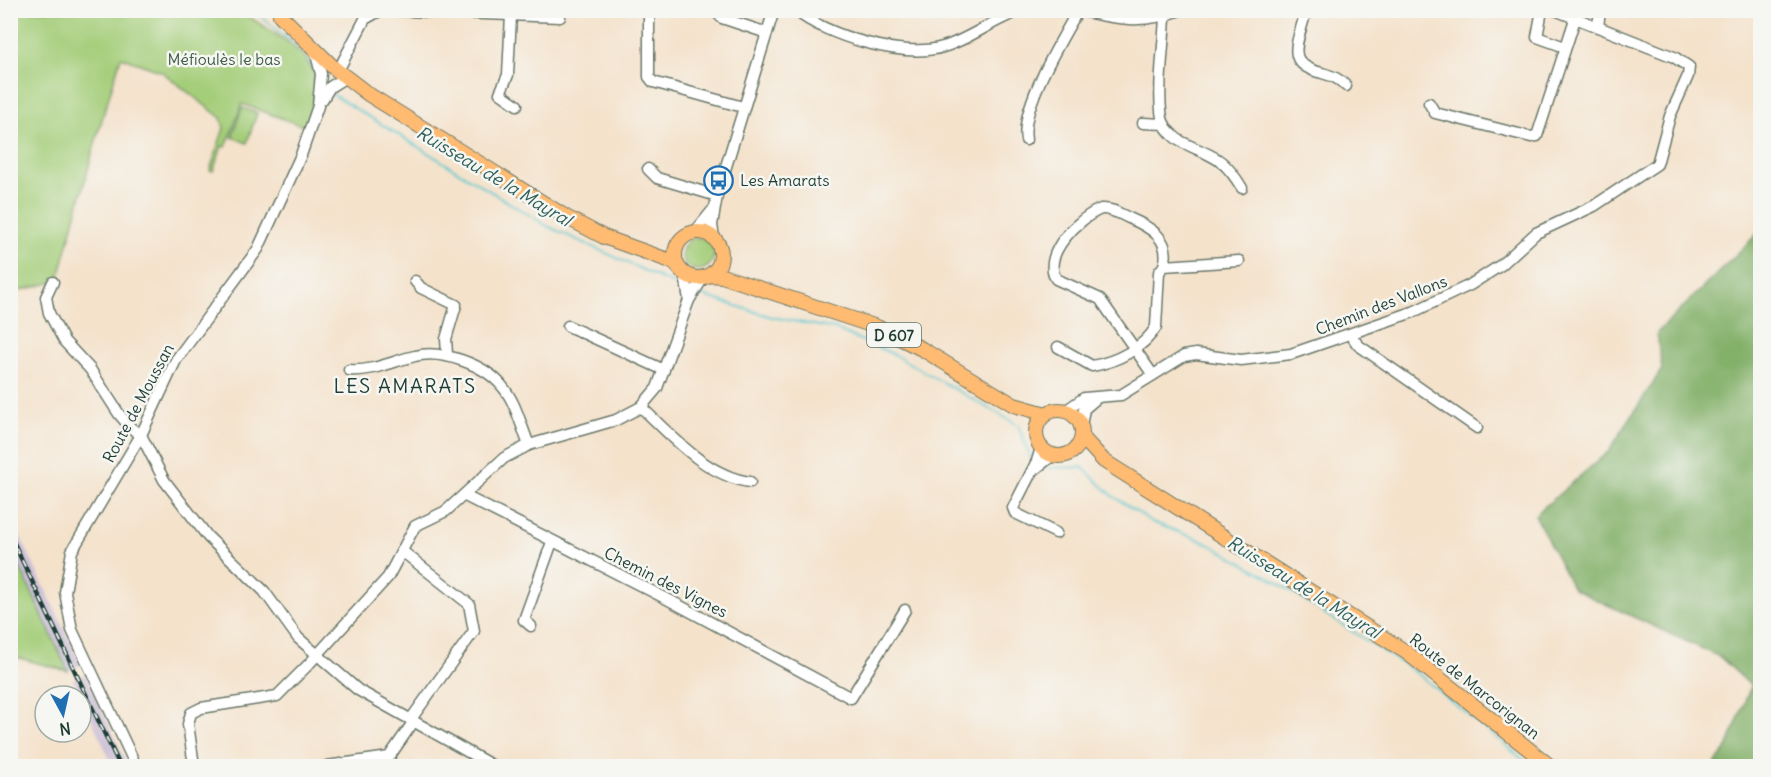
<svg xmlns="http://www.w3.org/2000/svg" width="1771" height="777" viewBox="0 0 1771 777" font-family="Delius,sans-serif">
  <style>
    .industrial { fill: #cbbfd5 }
    .green { fill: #a5ce7a; stroke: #628657; stroke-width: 1.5 }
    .forest { fill: #84b16a; stroke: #52774f; stroke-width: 1.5 }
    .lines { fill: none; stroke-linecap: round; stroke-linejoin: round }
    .stream { stroke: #58c5cd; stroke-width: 2 }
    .minor-casing { stroke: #6a7769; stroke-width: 13 }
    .major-casing { stroke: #6a7769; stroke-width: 16 }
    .minor { stroke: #fff; stroke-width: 10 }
    .major { stroke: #febb71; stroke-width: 14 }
    .rail-casing { stroke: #1f3d34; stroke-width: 4.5 }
    .rail { stroke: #f6f6f2; stroke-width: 2; stroke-dasharray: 7; stroke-linecap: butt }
    .labels { text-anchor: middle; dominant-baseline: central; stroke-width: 5; stroke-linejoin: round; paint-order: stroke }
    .shield { fill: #f6f6f2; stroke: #60746d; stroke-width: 1.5 }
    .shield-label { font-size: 15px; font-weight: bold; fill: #1f3d34 }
    .park-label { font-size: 16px; fill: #3a5a42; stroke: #f6f6f2 }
    .poi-label { font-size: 16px; fill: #1f3d34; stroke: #f6f6f2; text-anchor: start }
    .street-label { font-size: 16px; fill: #1f3d34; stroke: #f6f6f2 }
    .water-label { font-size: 18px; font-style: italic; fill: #2d5f5a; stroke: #f6f6f2 }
    .quarter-label { font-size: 20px; letter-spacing: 1.5px; fill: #1f3d34; stroke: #f6f6f2 }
  </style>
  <rect width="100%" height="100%" fill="#f6f6f2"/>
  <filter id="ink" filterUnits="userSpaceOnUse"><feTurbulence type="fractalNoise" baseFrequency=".0167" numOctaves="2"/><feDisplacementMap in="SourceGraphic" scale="12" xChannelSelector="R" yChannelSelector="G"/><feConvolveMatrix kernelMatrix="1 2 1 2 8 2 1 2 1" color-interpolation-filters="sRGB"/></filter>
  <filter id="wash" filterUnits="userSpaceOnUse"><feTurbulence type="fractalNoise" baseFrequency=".008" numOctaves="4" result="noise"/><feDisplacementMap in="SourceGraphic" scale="24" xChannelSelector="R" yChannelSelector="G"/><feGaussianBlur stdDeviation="1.35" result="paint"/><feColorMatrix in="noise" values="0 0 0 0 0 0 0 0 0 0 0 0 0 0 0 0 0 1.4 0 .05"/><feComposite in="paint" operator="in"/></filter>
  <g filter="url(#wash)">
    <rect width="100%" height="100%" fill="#f4e2cb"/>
    <g class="industrial">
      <path d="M11,517L81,665L68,671L11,548Z"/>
      <path d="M85,674L128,766H113L73,679Z"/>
    </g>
    <g class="green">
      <path d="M11,11H240L284,39L305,57L316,78L313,80L317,90L306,127L242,104L226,147L222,146L213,171L210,170L224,128L221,118L162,72L121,57L97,136L58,281L11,293Z"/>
      <path d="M242,108L257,113L247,143L232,137Z"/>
      <circle cx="698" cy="254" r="16"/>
      <path d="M11,548L68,671L11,656Z"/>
    </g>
    <path class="forest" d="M1760,231V766H1713L1726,750L1751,686L1720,657L1573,589L1535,515L1609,451L1662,369L1657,333Z"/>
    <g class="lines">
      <g class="stream">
        <path d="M253,10L308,55L316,78"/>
        <path d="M332,94L547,226L680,287"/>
        <path d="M701,295L772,317L835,329L893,354L1018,425L1031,459"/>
        <path d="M1048,468L1082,467L1113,496L1152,522L1205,542L1270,578L1418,674L1531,766"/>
      </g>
    </g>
  </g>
  <g filter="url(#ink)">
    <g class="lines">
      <defs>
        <g id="minor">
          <path d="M381,10L560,17"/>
          <path d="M649,10V77L653,82L743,107"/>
          <path d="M795,10C826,36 904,59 943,47C971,39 995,18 1023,10"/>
          <path d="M1306,10C1299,42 1282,63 1322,73C1332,76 1339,78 1346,86"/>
          <path d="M1542,10L1537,37L1565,47"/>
          <path d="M718,14L722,18L767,33"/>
          <path d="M511,15L508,75L500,93L517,105"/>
          <path d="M1165,16C1164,45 1157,90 1162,118C1164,127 1174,138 1182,142C1214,158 1222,155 1242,188"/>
          <path d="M1598,27L1600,10"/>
          <path d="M340,67L365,19L381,10"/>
          <path d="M322,100L330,87L346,77"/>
          <path d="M1429,103L1435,113L1531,137L1537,136L1575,19"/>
          <path d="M1143,123L1164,124"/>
          <path d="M1026,140C1020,107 1061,41 1078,10C1114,19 1144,25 1180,10"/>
          <path d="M648,169L657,178L717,196"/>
          <path d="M695,232L712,211"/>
          <path d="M714,239L712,225L717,196L774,10"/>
          <path d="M685,275L689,300L703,278"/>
          <path d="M415,281L421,288L456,305L446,339L447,354"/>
          <path d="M53,282L46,297L49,313L64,341L90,369L119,414L131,428L141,435L164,480L208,537L264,591L298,638L358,690L493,766"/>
          <path d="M568,326L664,370"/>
          <path d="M1351,335L1358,345L1477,428"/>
          <path d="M1058,347L1092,366C1116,362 1144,348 1156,327L1159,272L1164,266L1239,261"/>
          <path d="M349,370C372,372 393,361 415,356C442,349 485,365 502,386C516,402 521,426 529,445"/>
          <path d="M1153,375L1100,299L1056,279C1041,254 1080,217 1101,209C1111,208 1120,214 1129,218C1150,227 1172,239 1164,266"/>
          <path d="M641,407C672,436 706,476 750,482"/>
          <path d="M1065,411L1084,398L1121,395L1184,356L1196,354L1241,360L1291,354L1413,312L1470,285L1501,265L1536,233L1594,206L1657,164L1670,116L1688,76L1689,67L1674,57L1555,10"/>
          <path d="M1081,426L1084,409L1097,398"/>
          <path d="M1041,448L1037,461L1013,508L1015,513L1056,533"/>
          <path d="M1035,469L1053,455"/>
          <path d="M465,496L669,600L851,698L905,610"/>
          <path d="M402,551L469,604L474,631L411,719"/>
          <path d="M531,626L524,620L552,542"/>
          <path d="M136,766L72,630L65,592L72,551L141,435L176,360L258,249L301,155L318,106L321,74L315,50"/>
          <path d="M194,766L188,724L191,713L201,708L277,696L308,665L388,577L415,526L446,511L504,458L529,445L616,420L641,407L657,388L689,300"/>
          <path d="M327,766L389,757L414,721"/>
        </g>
        <g id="major">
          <path d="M280,15L334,68L368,94L566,217L604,237L676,263"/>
          <circle cx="698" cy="255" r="23"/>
          <path d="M710,275L722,276L877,327L922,349L1014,405L1046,414"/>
          <circle cx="1059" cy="433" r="23"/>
          <path d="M1082,437L1104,461L1406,652L1550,766"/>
        </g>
      </defs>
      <use href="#minor" class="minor-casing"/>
      <use href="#major" class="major-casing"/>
      <use href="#minor" class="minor"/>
      <use href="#major" class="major"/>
      <defs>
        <path id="rail" d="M10,535L120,766"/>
      </defs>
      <use href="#rail" class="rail-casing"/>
      <use href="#rail" class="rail"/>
    </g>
  </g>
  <defs>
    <symbol id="bus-ring" viewBox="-11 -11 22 22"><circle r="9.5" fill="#f6f6f2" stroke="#1f6fb2" stroke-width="1.5"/><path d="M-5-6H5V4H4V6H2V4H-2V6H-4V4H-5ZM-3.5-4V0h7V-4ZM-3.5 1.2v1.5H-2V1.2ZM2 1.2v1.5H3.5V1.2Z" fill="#1f6fb2"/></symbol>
  </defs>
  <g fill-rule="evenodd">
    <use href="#bus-ring" x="702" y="164" width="33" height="33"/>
  </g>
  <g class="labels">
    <rect class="shield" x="867" y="323" width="54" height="24" rx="4.5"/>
    <g class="shield-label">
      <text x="894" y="335">D 607</text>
    </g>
    <g class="park-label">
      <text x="224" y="59">Méfioulès le bas</text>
    </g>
    <g class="poi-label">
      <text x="740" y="180">Les Amarats</text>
    </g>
    <g class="street-label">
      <text transform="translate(1381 305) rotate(-21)">Chemin des Vallons</text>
      <text transform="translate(138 403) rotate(-62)">Route de Moussan</text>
      <text transform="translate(666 582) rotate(27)">Chemin des Vignes</text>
      <text transform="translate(1475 686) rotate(38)">Route de Marcorignan</text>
    </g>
    <g class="water-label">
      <text transform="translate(494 176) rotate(31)">Ruisseau de la Mayral</text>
      <text transform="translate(1304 587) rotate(32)">Ruisseau de la Mayral</text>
    </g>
    <g class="quarter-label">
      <text x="405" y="385">LES AMARATS</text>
    </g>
  </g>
  <rect width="1771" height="777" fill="none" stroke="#f6f6f2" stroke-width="36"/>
  <g transform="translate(63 714) rotate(172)"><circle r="28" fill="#f6f6f2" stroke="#a0aca6" stroke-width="1.5"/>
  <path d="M0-4.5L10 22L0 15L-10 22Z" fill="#1f6fb2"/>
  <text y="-9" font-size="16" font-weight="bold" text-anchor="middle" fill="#1f3d34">N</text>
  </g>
</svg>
